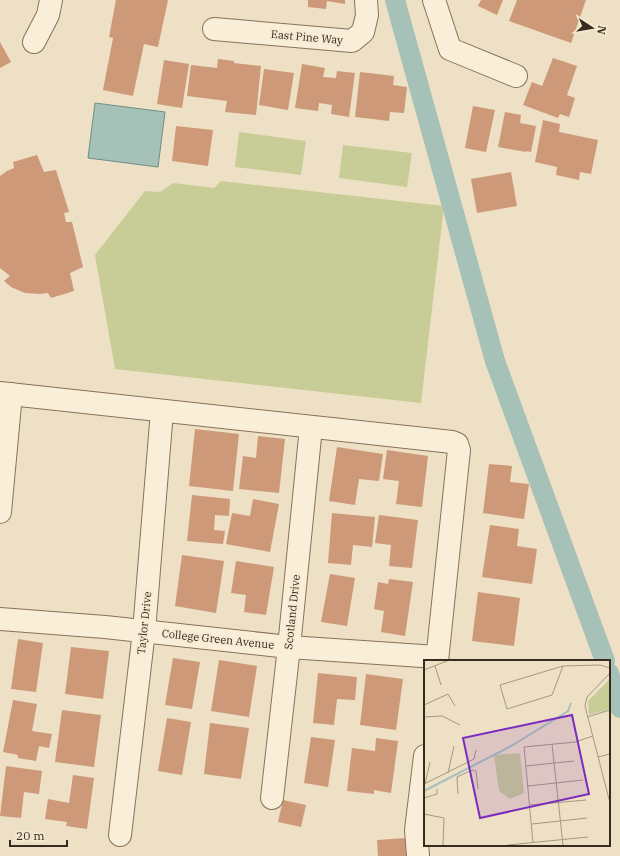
<svg xmlns="http://www.w3.org/2000/svg" width="620" height="856" viewBox="0 0 620 856" font-family="'IBM Plex Serif',serif">
  <style>
    .green { fill: #c8cd97 }
    .water { fill: #a6c1b8; stroke: #6c9086 }
    .lines { fill: none; stroke-linecap: round; stroke-linejoin: round }
    .canal { stroke: #a6c1b8; stroke-width: 20 }
    .building { fill: #cd9979 }
    .minor-casing { stroke: #89715a; stroke-width: 24 }
    .minor { stroke: #f9eed7; stroke-width: 22 }
    .labels { text-anchor: middle; dominant-baseline: central; stroke-width: 3.5; stroke-linejoin: round; paint-order: stroke }
    .street-label { font-size: 11px; fill: #392a1e; stroke: #f6ead3 }
    .inset-river { fill: none; stroke: #a6c1b8; stroke-width: 2 }
    .inset-road { fill: none; stroke: #a69782; stroke-width: 1 }
    .view { fill: #7b2cbf; fill-opacity: 0.15; stroke: #7b2cbf; stroke-width: 2 }
    .inset-edge { fill: none; stroke: #392a1e; stroke-width: 2 }
  </style>
  <rect width="100%" height="100%" fill="#eee0c4"/>
  <g class="green">
    <path d="M239,132L306,141L301,175L235,167Z"/>
    <path d="M343,145L412,153L407,187L339,178Z"/>
    <path d="M221,181L444,206L421,403L115,369L95,255L145,191L160,192L173,183L214,188Z"/>
  </g>
  <path class="water" d="M95,103L165,112L158,167L88,158Z"/>
  <g class="lines">
    <g class="canal">
      <path d="M395,0L495,361L605,661"/>
      <path d="M609,673L620,708"/>
    </g>
  </g>
  <g class="building">
    <path d="M116,0H168L158,47L144,44L133,96L103,90L113,38L109,37Z"/>
    <path d="M308,0H345V4L327,1L326,9L308,7Z"/>
    <path d="M481,0H503L497,15L478,6Z"/>
    <path d="M517,0H586L571,43L509,21Z"/>
    <path d="M0,42L11,62L0,68Z"/>
    <path d="M553,58L577,66L567,95L575,98L569,117L560,114L558,118L523,105L532,82L542,86Z"/>
    <path d="M218,59L234,61V63L261,66L256,115L225,112L227,101L187,96L191,65L217,68Z"/>
    <path d="M164,60L189,64L182,108L157,104Z"/>
    <path d="M302,64L325,68L323,77L336,78L337,71L355,73L349,117L331,114L332,105L319,103L318,111L295,108Z"/>
    <path d="M264,69L294,73L288,110L259,105Z"/>
    <path d="M360,72L394,76L393,85L407,87L404,113L390,112L389,121L355,117Z"/>
    <path d="M473,106L495,110L486,152L465,148Z"/>
    <path d="M505,112L521,115L520,123L536,126L531,152L526,151V152L498,147Z"/>
    <path d="M543,120L560,124L559,132L598,140L591,174L580,172L579,180L556,175L557,167L535,162Z"/>
    <path d="M176,126L213,130L208,166L172,161Z"/>
    <path d="M37,155L44,172L56,170L69,212L64,213L66,222H72L83,267L70,273L74,291L51,298L48,293L40,294L25,293L11,287L4,281L10,276L0,268V176L7,171L14,168L13,162Z"/>
    <path d="M511,172L517,206L477,213L471,179Z"/>
    <path d="M195,429L239,434L233,491L189,486Z"/>
    <path d="M258,436L285,439L279,493L239,489L243,456L256,458Z"/>
    <path d="M337,447L383,454L379,481L359,479L355,505L329,501Z"/>
    <path d="M387,450L428,456L422,507L396,504L399,481L383,479Z"/>
    <path d="M489,464L512,466L510,482L529,484L524,519L483,513Z"/>
    <path d="M192,495L230,499L229,516L215,515L214,530L225,531L223,544L187,541Z"/>
    <path d="M253,499L279,504L270,552L226,544L232,513L250,516Z"/>
    <path d="M332,513L375,517L372,547L353,545L351,565L328,563Z"/>
    <path d="M379,515L418,520L412,568L389,566L391,545L375,543Z"/>
    <path d="M490,525L519,529L517,546L537,549L532,584L482,577Z"/>
    <path d="M182,555L224,561L216,613L175,606Z"/>
    <path d="M236,561L274,567L266,615L244,612L246,595L231,593Z"/>
    <path d="M330,574L355,578L347,626L321,622Z"/>
    <path d="M389,579L413,582L405,636L381,632L384,611L374,609L378,582L388,584Z"/>
    <path d="M478,592L520,598L514,646L472,641Z"/>
    <path d="M18,639L43,643L36,692L11,689Z"/>
    <path d="M71,647L109,651L103,699L65,694Z"/>
    <path d="M173,658L200,662L192,709L165,705Z"/>
    <path d="M219,660L257,666L249,717L211,711Z"/>
    <path d="M318,673L357,677L355,700L337,699L334,725L313,723Z"/>
    <path d="M366,674L403,679L396,730L360,725Z"/>
    <path d="M13,700L37,704L32,731L52,734L49,748L39,746L36,761L18,758V755L3,752Z"/>
    <path d="M62,710L101,715L94,767L55,762Z"/>
    <path d="M167,718L191,722L182,775L158,771Z"/>
    <path d="M210,723L249,728L241,779L204,774Z"/>
    <path d="M311,737L335,740L328,787L304,783Z"/>
    <path d="M376,738L398,741L391,793L374,790V794L347,791L352,748L375,751Z"/>
    <path d="M6,766L42,771L39,794L24,792L21,818L0,816Z"/>
    <path d="M73,775L94,778L87,829L66,826L67,822L45,819L48,799L69,803Z"/>
    <path d="M283,800L306,805L301,827L278,822Z"/>
    <path d="M406,838L407,856H378L377,840Z"/>
  </g>
  <g class="lines">
    <defs>
      <g id="minor">
        <path d="M434,0L450,49L516,76"/>
        <path d="M214,29L352,41L363,32L367,15L366,0"/>
        <path d="M34,42L48,15L51,0"/>
        <path d="M0,393L452,442L457,444L459,450L437,661"/>
        <path d="M0,512L11,394"/>
        <path d="M0,619L105,627L289,647L437,657"/>
        <path d="M272,798L289,647L311,427"/>
        <path d="M120,835L144,631L162,411"/>
        <path d="M418,856L416,830L425,756"/>
      </g>
    </defs>
    <use href="#minor" class="minor-casing"/>
    <use href="#minor" class="minor"/>
  </g>
  <g class="labels">
    <g class="street-label">
      <text transform="translate(307 37) rotate(5)">East Pine Way</text>
      <text transform="translate(292 612) rotate(-84)">Scotland Drive</text>
      <text transform="translate(144 623) rotate(-84)">Taylor Drive</text>
      <text transform="translate(218 639) rotate(6)">College Green Avenue</text>
    </g>
  </g>
  <g transform="translate(424 660)">
    <rect width="186" height="186" fill="#eee0c4"/>
    <path d="M186,19V49L165,55L164,41ZM96,93L100,133L86,139L75,131L70,95Z" fill="#c8cd97"/>
    <path class="inset-river" d="M0,131L89,85L144,51L147,43"/>
    <path class="inset-road" d="M11,6L17,25M139,6L128,35L83,49L76,25L139,6L176,5L186,8M0,10L23,1M186,13L163,37L161,46L186,143M0,45L24,34L31,46M0,57L18,56L36,65M163,57L186,50M128,84L139,185M174,97L186,94M102,106L150,101M24,113L30,86M0,124L50,99L52,90M1,124L6,102M104,126L159,120M34,134L33,117L48,110L52,111L54,129M0,138L13,134V129M106,145L162,140M0,154L20,158L19,185M108,164L163,158M109,183L100,87L151,82L169,76M84,185L164,177"/>
    <path class="view" d="M148,55L165,134L56,158L39,78Z"/>
    <rect width="186" height="186" class="inset-edge"/>
  </g>
  <g transform="translate(592 28) rotate(102)" stroke="#f6ead3" stroke-width="3" paint-order="stroke">
  <path d="M0-3L7 15L0 10L-7 15Z" fill="#392a1e"/>
  <text y="-6" font-size="11" font-weight="bold" text-anchor="middle" fill="#392a1e">N</text>
  </g>
  <path d="M10 840v6h57v-6" fill="none" stroke="#392a1e" stroke-width="2"/>
  <text x="16" y="840" font-size="12" fill="#392a1e" stroke="#f6ead3" stroke-width="3" paint-order="stroke">20 m</text>
</svg>
